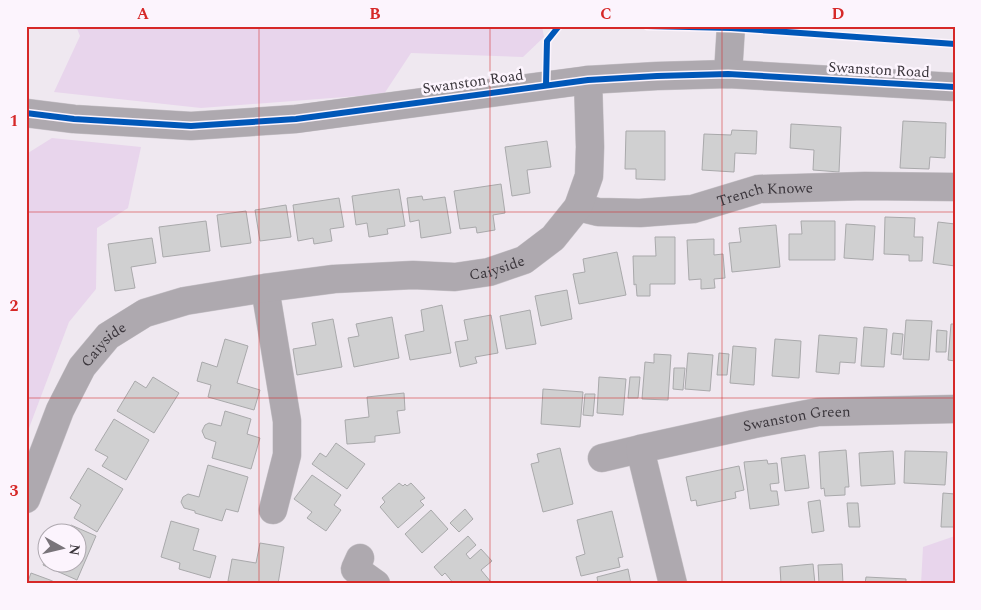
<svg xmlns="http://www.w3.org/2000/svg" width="981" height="610" viewBox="0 0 981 610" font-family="Spectral,serif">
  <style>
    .green { fill: #e8d5ec }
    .building { fill: #d0d0d1; stroke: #a9a9ab }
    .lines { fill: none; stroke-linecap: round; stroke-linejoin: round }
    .minor-casing { stroke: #cac5cb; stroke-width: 29 }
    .minor { stroke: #aea9af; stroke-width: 28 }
    .cycleway-casing { stroke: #fcf4fd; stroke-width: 9 }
    .cycleway { stroke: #0057b8; stroke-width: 6 }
    .grid { fill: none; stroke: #d62828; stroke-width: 1; stroke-opacity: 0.55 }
    .labels { text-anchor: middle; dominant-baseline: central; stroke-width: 5; stroke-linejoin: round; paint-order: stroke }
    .street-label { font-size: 15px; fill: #3a353b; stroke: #fcf4fd }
    .neatline { fill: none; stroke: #d62828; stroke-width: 2 }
    .grid-label { font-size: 16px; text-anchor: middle; font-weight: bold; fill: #d62828 }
  </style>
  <rect width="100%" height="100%" fill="#efe8f0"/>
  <g class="green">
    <path d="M76,26H542L544,37L523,57L411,53L384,94L201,108L54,92L80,36Z"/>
    <path d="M52,138L141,147L128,208L97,228L96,289L69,322L26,436V159L28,153Z"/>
    <path d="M955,536V584H921L923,547Z"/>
  </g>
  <g class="building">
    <path d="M903,121L946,123L945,158L930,157L929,169L900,168Z"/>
    <path d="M791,124L841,127L839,172L813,170L814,150L790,148Z"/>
    <path d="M732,130L757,131L756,154L735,153L734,172L702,170L704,134L731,135Z"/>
    <path d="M626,131H665V180L636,179V169H625Z"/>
    <path d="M547,141L551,167L527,170L530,193L512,196L505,147Z"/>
    <path d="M501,184L505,213L493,215L495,230L477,233L476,227L460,229L454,191Z"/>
    <path d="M399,189L405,226L387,229L388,234L369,237L367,223L356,225L352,196Z"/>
    <path d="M422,196L423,200L445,197L451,233L421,238L419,220L410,222L407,198Z"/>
    <path d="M339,198L344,227L330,229L332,241L314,244L313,238L298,241L293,205Z"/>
    <path d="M286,205L291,237L260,241L255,210Z"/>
    <path d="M246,211L251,243L221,247L217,215Z"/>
    <path d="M885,217L915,218L914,237H923L922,261H909V255L884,254Z"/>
    <path d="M206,221L210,251L163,257L159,227Z"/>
    <path d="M801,221H835V260H789V234H802Z"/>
    <path d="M938,222L955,224V266L933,263Z"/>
    <path d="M846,224L875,226L873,260L844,258Z"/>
    <path d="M776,225L780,267L732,272L729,243L741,242L739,228Z"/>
    <path d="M655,237H675V284H650V296H637L636,284L634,285L633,256H656Z"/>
    <path d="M152,238L156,263L131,267L135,288L115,291L108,244Z"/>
    <path d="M714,239V255L723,254L725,278L714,279L715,288L701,289V279L689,280L687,240Z"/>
    <path d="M617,252L626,295L579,304L573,274L585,272L583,259Z"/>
    <path d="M567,290L572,319L541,326L535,296Z"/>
    <path d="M442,305L451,353L410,360L405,335L424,331L421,310Z"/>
    <path d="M530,310L536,344L506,349L500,316Z"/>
    <path d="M491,315L498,353L475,357L477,363L460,367L455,342L468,340L464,320Z"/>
    <path d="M392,317L399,358L354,367L348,338L359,336L356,324Z"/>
    <path d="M333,319L342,367L297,375L293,349L316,345L312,323Z"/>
    <path d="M906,320L932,321L929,360L903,359Z"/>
    <path d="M951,324H955V361L948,360Z"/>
    <path d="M864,327L887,329L884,367L861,366Z"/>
    <path d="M937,330L947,331L946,352H936Z"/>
    <path d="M893,333L903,334L901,355L891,354Z"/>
    <path d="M819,335L857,338L855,363L840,362L839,374L816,372Z"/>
    <path d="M225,339L248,346L237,383L260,390L254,410L208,397L211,385L197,381L202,362L217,367Z"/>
    <path d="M775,339L801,341L799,378L772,376Z"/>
    <path d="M733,346L756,348L754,385L730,383Z"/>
    <path d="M688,353L713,355L710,391L685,389Z"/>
    <path d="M719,353L729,354L727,375H717Z"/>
    <path d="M654,354L671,355L668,400L642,399L645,362L654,363Z"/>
    <path d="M674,368H685L683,390L673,389Z"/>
    <path d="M153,377L179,393L154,433L117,411L135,381L146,388Z"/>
    <path d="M599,377L626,379L623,415L597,413Z"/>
    <path d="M630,377H640L638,398H628Z"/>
    <path d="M543,389L583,392L580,427L541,424Z"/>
    <path d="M404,393L405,410L397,411L400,433L375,436V442L347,444L345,420L369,417L367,397Z"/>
    <path d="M585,394H595L593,416L583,415Z"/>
    <path d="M225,411L251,419L247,434L260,438L251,469L212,458L216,442L205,438L202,431L205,425L209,423L221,426Z"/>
    <path d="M114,419L149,440L126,480L102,466L108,457L95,450Z"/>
    <path d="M336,443L365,464L347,489L312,464L320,453L326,457Z"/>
    <path d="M560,448L573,504L543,512L531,464L539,462L537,454Z"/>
    <path d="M846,450L849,487H845V495L825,496L824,488L821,489L819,452Z"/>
    <path d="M893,451L895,484L861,486L859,453Z"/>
    <path d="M905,451L947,452L945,485L904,483Z"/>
    <path d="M805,455L809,488L785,491L781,458Z"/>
    <path d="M767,460L768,464L777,463L779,483L770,484L771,491H777L779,505L750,509L744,462Z"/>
    <path d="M208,465L248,477L238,512L226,509L222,521L195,513V511L184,508L181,502L183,497L188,494L199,497Z"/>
    <path d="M739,466L744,490L735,492L736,498L697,506L696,500L691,501L686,477Z"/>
    <path d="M88,468L123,489L97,532L74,518L81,505L70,498Z"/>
    <path d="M312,475L341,495L334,505L341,510L326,531L307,518L312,512L294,499Z"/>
    <path d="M399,483L403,486L405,484L407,486L411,483L425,498L420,501L424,505L398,528L380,507L385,502L382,498Z"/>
    <path d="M943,493L955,494V527H941Z"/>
    <path d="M820,500L824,531L812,533L808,502Z"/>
    <path d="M847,503H858L860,527H849Z"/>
    <path d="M465,509L473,519L459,532L450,523Z"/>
    <path d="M431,510L448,529L422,553L405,534Z"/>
    <path d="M612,511L623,557L618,558L620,567L581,576L576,557L585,554L577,520Z"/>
    <path d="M171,521L199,529L193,550L216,556L210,578L179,569L180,563L161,557Z"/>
    <path d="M71,525L96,536L77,580L43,565L48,554V562H78V532H67Z"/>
    <path d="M468,536L476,545L466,554L470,559L481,549L492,561L481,570L491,582L489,584H454L445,573L442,576L434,567Z"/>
    <path d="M260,543L284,547L278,584H247L228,581L232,559L256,563Z"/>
    <path d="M813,564L815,584H781L780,567Z"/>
    <path d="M842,564L843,584H819L818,565Z"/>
    <path d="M628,569L631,584H598L597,577Z"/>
    <path d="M31,573L50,580L59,584H27Z"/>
    <path d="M866,577L906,579V584H865Z"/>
  </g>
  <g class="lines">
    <defs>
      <g id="minor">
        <path d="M728,74L731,26"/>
        <path d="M26,113L74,119L191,126L296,119L588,80L657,76L728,74L955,87"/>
        <path id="s1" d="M578,207L598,212L640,213L693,209L759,189L865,186L955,187"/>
        <path d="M265,288L287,421V455L273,510"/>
        <path d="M602,458L640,449"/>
        <path id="s2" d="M26,499L60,410L82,367L108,336L145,313L185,301L265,288L334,279L413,275L455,277L489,272L524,260L553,238L578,207L589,176L590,147L588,80"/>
        <path d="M360,558L355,569L376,584"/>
        <path id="s3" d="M673,584L640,449L754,424L818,412L955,409"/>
      </g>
    </defs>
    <use href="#minor" class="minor-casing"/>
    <use href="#minor" class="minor"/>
    <defs>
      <g id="cycleway">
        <path d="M647,26L731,28L955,44"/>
        <path d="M546,85L547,41L559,26"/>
        <path d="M26,113L74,119L191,126L296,119L588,80L657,76L728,74L955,87"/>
      </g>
    </defs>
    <use href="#cycleway" class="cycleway-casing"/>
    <use href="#cycleway" class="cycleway"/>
  </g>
  <path class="grid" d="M259,26V584M490,26V584M722,26V584M26,212H955M26,398H955"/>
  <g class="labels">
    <g class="street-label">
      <text transform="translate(879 70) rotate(3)">Swanston Road</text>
      <text transform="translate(473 82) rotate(-8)">Swanston Road</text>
      <text stroke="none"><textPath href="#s1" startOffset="190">Trench Knowe</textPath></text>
      <text stroke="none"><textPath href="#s2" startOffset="584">Caiyside</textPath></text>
      <text stroke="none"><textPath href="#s2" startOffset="175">Caiyside</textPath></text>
      <text stroke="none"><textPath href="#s3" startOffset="299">Swanston Green</textPath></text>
    </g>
  </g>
  <rect width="981" height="610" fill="none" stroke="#fcf4fd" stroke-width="55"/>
  <g transform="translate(62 548) rotate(98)"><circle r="24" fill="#fcf4fd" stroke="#aea8af"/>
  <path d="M0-4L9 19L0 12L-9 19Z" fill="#79747a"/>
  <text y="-8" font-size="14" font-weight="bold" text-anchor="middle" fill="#3a353b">N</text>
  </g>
  <rect x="28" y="28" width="926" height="554" class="neatline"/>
  <g class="grid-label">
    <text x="143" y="19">A</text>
    <text x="375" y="19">B</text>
    <text x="606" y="19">C</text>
    <text x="838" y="19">D</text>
    <text x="14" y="126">1</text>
    <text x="14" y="311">2</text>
    <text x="14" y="496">3</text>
  </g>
</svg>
